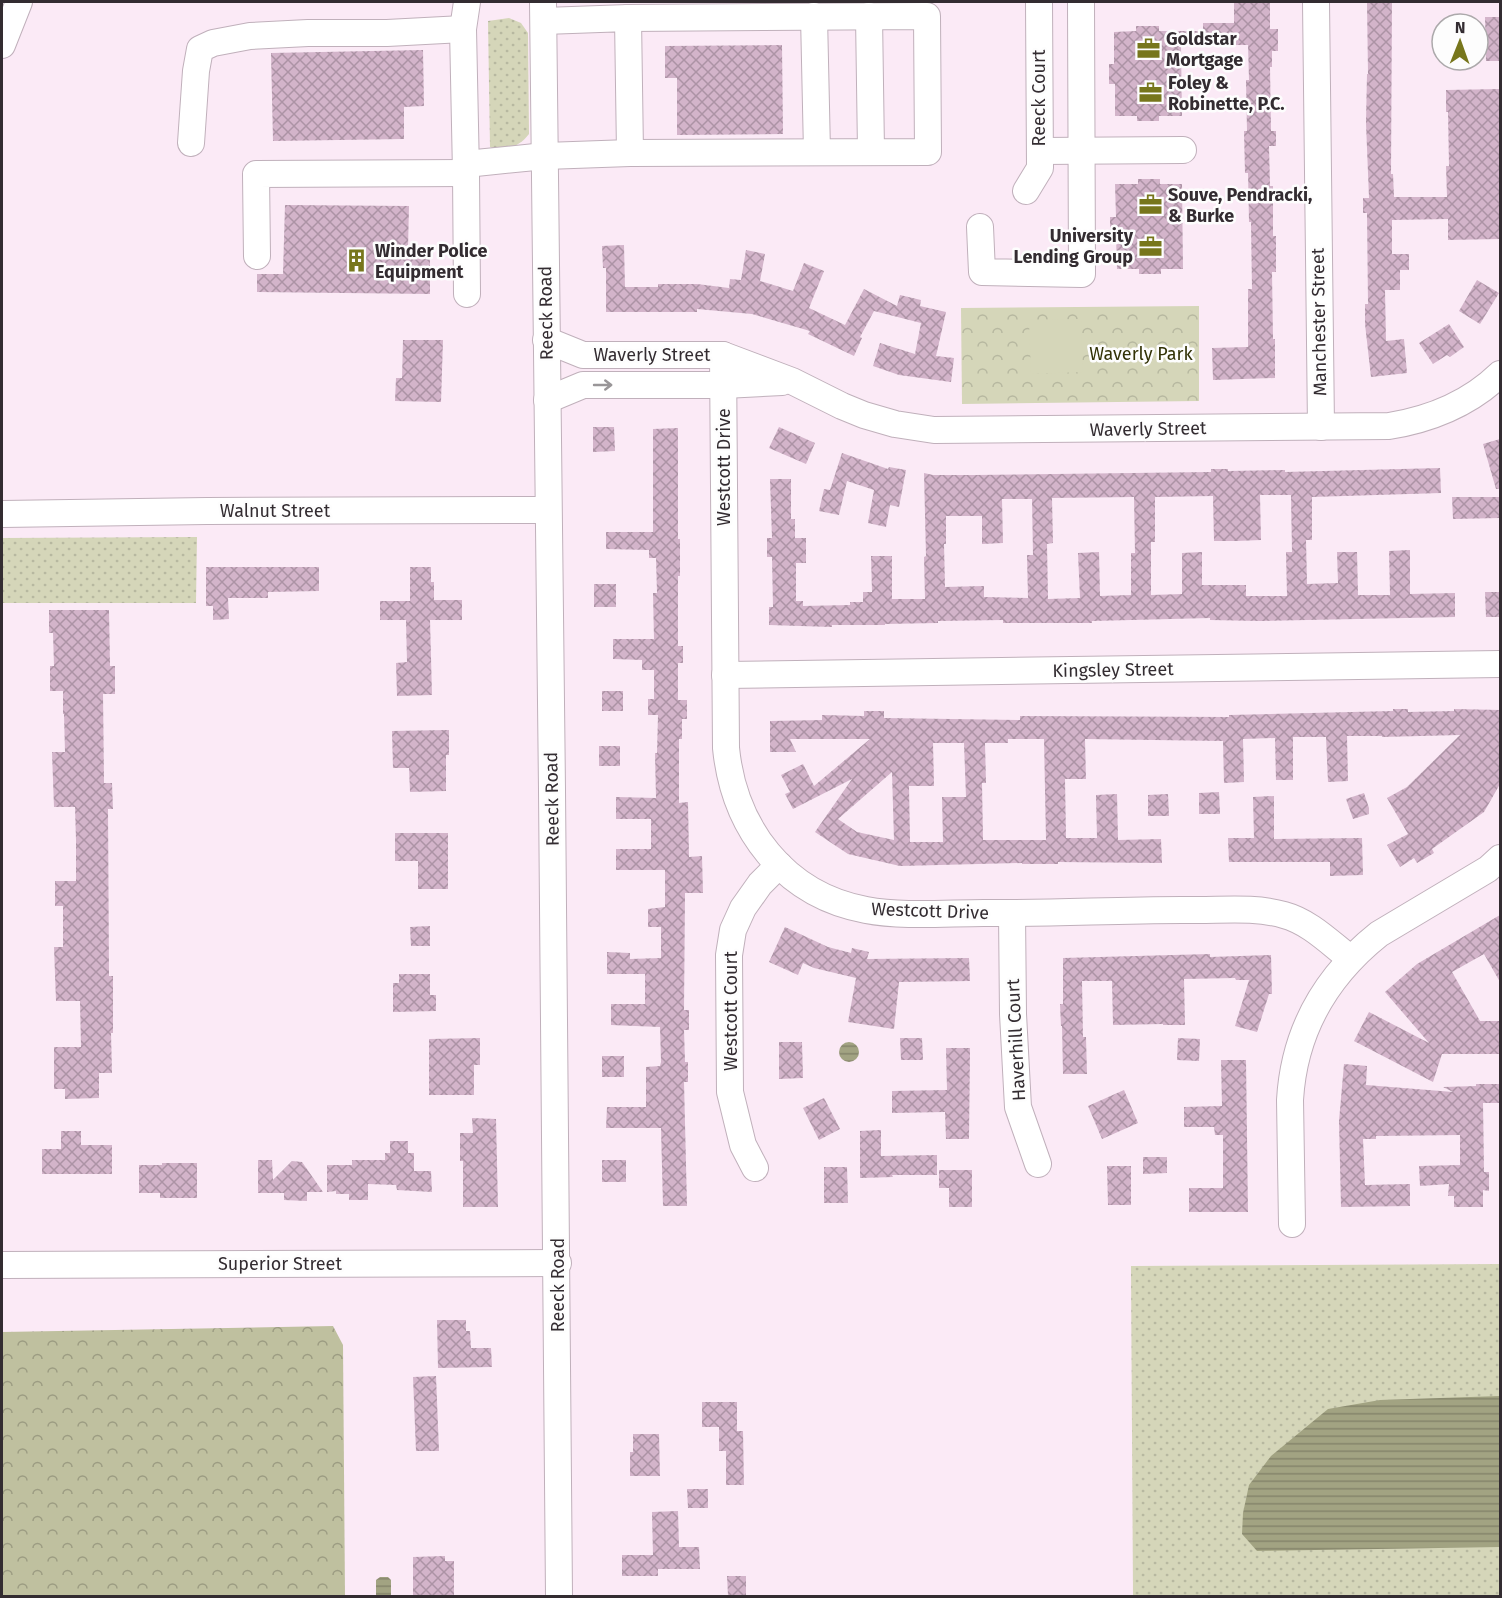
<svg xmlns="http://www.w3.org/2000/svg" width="1502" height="1598" viewBox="0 0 1502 1598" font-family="'Fira Sans',sans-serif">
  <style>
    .grass { fill: url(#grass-dots) }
    .forest { fill: url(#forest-crowns) }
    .park { fill: url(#park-crowns) }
    .garden { fill: #d5d6b9 }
    .water { fill: url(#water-rules) }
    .building { fill: url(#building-cross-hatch); fill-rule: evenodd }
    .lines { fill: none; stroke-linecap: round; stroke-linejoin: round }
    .minor-casing { stroke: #c0b0bb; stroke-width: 28 }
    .minor { stroke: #fff; stroke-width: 26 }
    .oneway { stroke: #999698 }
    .labels { text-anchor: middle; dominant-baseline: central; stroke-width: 5; stroke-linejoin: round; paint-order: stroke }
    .poi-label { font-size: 18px; font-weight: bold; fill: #332c31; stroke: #fdfdfd; text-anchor: start }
    .street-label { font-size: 18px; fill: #332c31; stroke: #fdfdfd }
    .park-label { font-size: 18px; fill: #323206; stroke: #fdfdfd }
  </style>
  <defs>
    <pattern id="grass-dots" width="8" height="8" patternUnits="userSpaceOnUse" patternTransform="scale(1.5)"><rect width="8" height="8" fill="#d5d6b9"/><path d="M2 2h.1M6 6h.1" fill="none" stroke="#b7b8a0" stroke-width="1.8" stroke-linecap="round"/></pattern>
    <pattern id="forest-crowns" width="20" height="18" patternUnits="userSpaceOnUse" patternTransform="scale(1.5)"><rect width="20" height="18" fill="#bfc09f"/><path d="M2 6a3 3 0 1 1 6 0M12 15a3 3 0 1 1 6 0" fill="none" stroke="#9c9c82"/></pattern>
    <pattern id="park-crowns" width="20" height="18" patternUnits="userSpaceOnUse" patternTransform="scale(1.5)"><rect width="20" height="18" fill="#d5d6b9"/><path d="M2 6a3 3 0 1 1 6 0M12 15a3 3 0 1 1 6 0" fill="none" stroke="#b7b8a0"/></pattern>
    <pattern id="water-rules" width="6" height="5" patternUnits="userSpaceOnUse" patternTransform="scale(1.5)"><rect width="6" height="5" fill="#a2a382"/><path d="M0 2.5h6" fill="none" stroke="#85856b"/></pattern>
    <pattern id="building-cross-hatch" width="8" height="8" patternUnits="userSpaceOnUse" patternTransform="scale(1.5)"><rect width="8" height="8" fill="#d3b4ca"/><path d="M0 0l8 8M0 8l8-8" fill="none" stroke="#ac93a5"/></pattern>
  </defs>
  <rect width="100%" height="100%" fill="#fbeaf6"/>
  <g class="grass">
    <path d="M509,18L521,23L528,33L529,134C520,146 505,153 490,147L488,21Z"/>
    <path d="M197,537L196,603H2V538Z"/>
    <path d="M1500,1264V1596H1133L1131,1266Z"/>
  </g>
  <path class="forest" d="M333,1326L343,1345L345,1596H2V1332Z"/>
  <path class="park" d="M1199,306V401L962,404L961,308Z"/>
  <path class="garden" d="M1081,319L1083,372L1031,374L1029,320Z"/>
  <g class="water">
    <circle cx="849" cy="1052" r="10"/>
    <path d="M1500,1396V1547L1257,1551L1242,1534L1243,1513L1249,1485L1271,1456L1328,1409L1380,1400Z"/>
    <path d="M380,1577H388L391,1580V1596H376V1580Z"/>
  </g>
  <g class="building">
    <path d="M1234,2H1270V29H1278V51H1272V67H1270L1271,131H1276V146H1269L1270,186H1273V236H1276V272H1272L1273,339H1275V378L1213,380L1212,348L1248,347V289H1252L1251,222H1249L1248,173H1245L1244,131H1247L1246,80H1249L1248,45H1181L1182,116H1159V121H1137V116H1115V84H1109V64H1114V32L1136,31V26H1159V31H1203V23H1234Z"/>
    <path d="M1367,2H1392L1391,174H1393L1394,197H1447L1446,166H1449L1448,112H1446V90L1500,89V239L1448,240V219L1392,220V254H1409V270H1400V290H1385L1386,341L1404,339L1407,373L1371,377L1365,324V304H1368L1367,213H1363V198H1369L1366,123L1367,74H1368Z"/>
    <path d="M1485,17H1500V61H1486Z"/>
    <path d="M782,45L783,134L677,135V78H665V46Z"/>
    <path d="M423,50L424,106L404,107V139L273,141L271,53Z"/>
    <path d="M1138,179H1160V184H1182L1183,269H1161V274H1139V269H1117L1116,237L1110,238V217H1116L1115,184H1138Z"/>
    <path d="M285,205L409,206L408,248H430V294L257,292V274H283Z"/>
    <path d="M624,245L625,287H658V284H697L729,288L730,279L741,280L746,250L765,254L760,281L793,291L804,263L824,271L809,308L845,325L864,289L897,306L900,295L921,300L920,306L946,312L936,356L954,358L951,382L899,375L873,366L880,343L915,354L921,323L874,311L860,337L862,338L854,356L808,334L810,331L752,314L697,309V312H606V268H603L602,246Z"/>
    <path d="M1477,280L1499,293L1480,324L1459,311Z"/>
    <path d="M1449,324L1464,347L1450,357L1447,355L1433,364L1419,343Z"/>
    <path d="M403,340H443L441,402L395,401L396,378H402Z"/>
    <path d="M593,427H614L615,451L593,452Z"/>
    <path d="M779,427L815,443L806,464L769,448Z"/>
    <path d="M678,428V539H680V576H678V646H683V663H678V700H687V719H682V739H679V803L688,802L689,857L702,856L703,893H685L684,1010H689V1030H684L685,1062H688V1082H684L687,1206H663L661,1128H606L607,1107H646V1067L660,1066L661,1062L660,1027L611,1025V1004H645V974H607V952L630,953V959L661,958V927H648V909L665,907V870H616V849H651V819H616V797L656,798L655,753H657L658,715H648V699H654V670H642V660L613,659V639H654L653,593H657L656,558H649V550L606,549V532H653V429Z"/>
    <path d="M1500,439V489H1496L1483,444Z"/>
    <path d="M842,453L888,469L889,467L906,470L899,507L890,505L886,527L868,523L874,490L847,481L839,515L819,511L824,489L830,490Z"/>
    <path d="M1440,468L1441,493L1312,497V540H1306L1307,584L1338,583L1337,552H1357L1358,595H1390L1389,551L1410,550V594L1455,593V617L1261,621L1210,620V618L1092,621V623H1003V620L938,621V623L885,624V625H832V627L769,625V607H773L772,557H767V538H772L770,479H791V519H795V538H806V563H796V601H803V606L850,605V602H863V592H872L871,556H892V599H925L924,557L926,556L924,473L933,475H975L1211,472V469H1228V471L1285,470V472ZM1260,495H1291L1292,552H1286L1287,596H1246V585H1202V552L1182,553V594L1151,595V542H1155V497L1213,496L1214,541H1236L1261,540ZM1134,497L1135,553H1131V595L1100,596L1099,552L1078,553L1080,598L1048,599L1047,544L1053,543L1052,498ZM1002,499H1032L1033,555H1027L1028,598L984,597V586L945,587L944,544H946V516H982V544L1003,543Z"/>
    <path d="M1452,497H1500V518L1453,519Z"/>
    <path d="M206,567H319V591L268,592V598H228L229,619L213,620V606H206Z"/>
    <path d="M410,567H431V582H434V600H462V620H430L432,695L397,696L396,663L407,662L406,620H380V601H410Z"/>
    <rect x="594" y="584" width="22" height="23"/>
    <path d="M1485,592H1500V617H1486Z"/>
    <path d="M49,610H109L110,666H115V694H103L104,783H112L113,809H108L109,976H113V1033H111L112,1073H99V1098L65,1099V1089H54V1047H81L80,1001H56L54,947H63V906H55V881H76V840L75,807H54L52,752H65L64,714H63V691H50V666H54L53,633H49Z"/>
    <rect x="602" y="691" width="21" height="20"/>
    <path d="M1393,709H1408V712L1454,711V709L1500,710V784L1484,812L1432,849L1434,853L1417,863L1414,858L1400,867L1387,845L1408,834L1387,798L1407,787L1460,735L1382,737V736H1347L1348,781L1328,782L1326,737H1293V780H1276L1275,738L1243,739L1244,782L1224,783L1223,741L1085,739L1086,779H1065L1066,838H1097L1096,795L1117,794L1118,840L1161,839L1162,863L1058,862V864H1022V863L900,866L848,854L815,832L852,779L793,809L785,794L790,792L781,775L803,764L814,786L870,739H790L796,752H770V721L822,720V715L864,716V711H884V718L1020,720V716L1229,717V715L1393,711ZM1008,739H1044L1046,840H983L982,783H986L985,743H1008ZM933,743H964L966,797H942L943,842H910L909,786H934ZM892,772L894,840L857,832L838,819Z"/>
    <path d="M449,730V755H446V791L410,792L409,768H393L392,731Z"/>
    <rect x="599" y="746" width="21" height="20"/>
    <path d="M1219,792L1220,814H1199V793Z"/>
    <path d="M1364,793L1369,808V814L1353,819L1346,799Z"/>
    <path d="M1168,794L1169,816H1148V795Z"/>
    <path d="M1274,796V839L1362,838L1363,875L1330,876V862H1229L1228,838H1254L1253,797Z"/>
    <path d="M395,833H448V889H418V861H395Z"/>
    <path d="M1500,915V982L1484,954L1452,972L1480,1021H1500V1054H1442L1433,1082L1354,1041L1369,1012L1429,1043L1385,992L1417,964Z"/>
    <path d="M430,926V946H411L410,927Z"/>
    <path d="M785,927L828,947L851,953L852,948L869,952L867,959L969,958L970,981L899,982L894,1029L848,1022L856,978L814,968L803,963L798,975L769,962Z"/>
    <path d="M1210,954V957L1271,955L1272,994H1269L1257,1032L1235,1026L1249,980H1236L1235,978L1184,979L1185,1025H1163V1024L1113,1025L1112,981H1082L1083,1037H1086L1087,1074H1063L1062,1026H1061L1060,1004H1063V958Z"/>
    <path d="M399,974H430V995H436V1011L393,1012V983H399Z"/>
    <path d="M480,1038V1065H474V1095H429V1039Z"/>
    <path d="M900,1038H922L923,1060H901Z"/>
    <path d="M1178,1038L1200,1039L1199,1061L1177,1060Z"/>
    <path d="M779,1042H802L803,1078L779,1079Z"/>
    <path d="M946,1048H970L969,1139H946L945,1112L892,1113V1091L947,1090Z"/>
    <rect x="602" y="1056" width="22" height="21"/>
    <path d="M1221,1060H1246L1248,1212H1189V1188H1223V1135H1215L1214,1127H1184V1107L1222,1106Z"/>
    <path d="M1344,1064L1367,1066L1366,1085L1453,1092L1443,1087L1476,1086V1084H1500V1103H1483L1484,1172H1489V1191L1483,1190V1207H1454V1196H1448L1449,1184L1420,1186L1419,1166L1460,1165V1135L1376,1136V1139H1363L1365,1185L1410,1184V1206L1341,1207L1339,1121Z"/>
    <path d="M1124,1090L1138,1123L1102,1139L1088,1106Z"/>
    <path d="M824,1098L840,1129L819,1140L803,1108Z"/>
    <path d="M472,1118L496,1119L498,1207H463V1161H460V1133H473Z"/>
    <path d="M881,1130V1156L937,1155V1175H892L893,1177L860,1178V1131Z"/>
    <path d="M61,1131H81V1145H112V1174H42V1149H61Z"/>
    <path d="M390,1141H408V1153H414V1171H431L432,1192L397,1190L396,1185L368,1184V1200H349V1194H336V1191L327,1192V1165H352V1160H385V1153H390Z"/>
    <path d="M1143,1157H1167V1173L1143,1174Z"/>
    <path d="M258,1160H272L273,1180L292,1161L302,1162L323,1192H307V1201L284,1200V1193H258Z"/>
    <rect x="602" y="1160" width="24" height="22"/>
    <path d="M162,1163H197V1198H160V1193H139V1165H162Z"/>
    <path d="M1107,1166H1131V1205H1108Z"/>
    <path d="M824,1167H847L848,1203H824Z"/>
    <path d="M939,1170H972V1207H949V1188H939Z"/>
    <path d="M437,1320H466V1331H470L471,1348H491L492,1367L438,1368Z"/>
    <path d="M436,1376L439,1451H416L413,1377Z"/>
    <path d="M702,1402H737V1431H743L744,1485H726V1451H719V1427H702Z"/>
    <path d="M633,1434H659L660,1476H630V1452H633Z"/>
    <path d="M687,1489H708V1508H688Z"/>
    <path d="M678,1511L679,1547H699L700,1569H658V1576H622V1555H653L652,1512Z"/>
    <path d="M445,1556V1561H454V1596H413V1557Z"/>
    <path d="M727,1576H746V1595H728Z"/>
  </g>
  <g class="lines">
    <defs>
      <g id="minor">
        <path d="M543,2C547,533 558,1065 559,1596"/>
        <path d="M1316,2L1321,427"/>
        <path d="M814,16L817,152"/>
        <path d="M869,16L871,151"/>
        <path d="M628,18L927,16L928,152L630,153"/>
        <path d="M2,45L19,2"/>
        <path d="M191,143L196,71L200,49L213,43L250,36L308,33H387L463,29"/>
        <path d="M1040,151L1183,150"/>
        <path d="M466,164L545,156L630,153L628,18L544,21"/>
        <path d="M1026,191L1040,168L1039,2"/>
        <path d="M980,227L982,272L1082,274L1081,2"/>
        <path d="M257,256L256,174L466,173"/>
        <path d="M467,294L466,173L463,29L467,2"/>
        <path d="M546,340L583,355H723L792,381L842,406L864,415L895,424L934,430L1389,426C1432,419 1469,404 1500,374"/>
        <path d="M723,355L726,748C734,828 784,895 866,910C902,917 947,913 984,913C1055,914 1127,909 1198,910C1226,910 1256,907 1284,915C1310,922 1330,943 1351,959"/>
        <path d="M547,400L583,385H724L782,382"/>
        <path d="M2,514L207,511L548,510"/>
        <path d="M725,675L1500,664"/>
        <path d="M1012,913L1013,1014L1018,1107L1038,1164"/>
        <path d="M755,1168L743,1145L730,1092L729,955L733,930L743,908L760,884L779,865"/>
        <path d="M1292,1224L1290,1100C1294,1032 1325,977 1379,934L1488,869L1500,858"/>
        <path d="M2,1265L558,1263"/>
      </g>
    </defs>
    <use href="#minor" class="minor-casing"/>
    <use href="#minor" class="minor"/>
  </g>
  <defs><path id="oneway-shaft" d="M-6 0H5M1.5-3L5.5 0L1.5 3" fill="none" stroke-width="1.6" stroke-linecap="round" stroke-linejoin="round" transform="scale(1.5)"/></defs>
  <use class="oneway" href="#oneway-shaft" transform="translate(603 385)"/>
  <defs>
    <symbol id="office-bare" viewBox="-9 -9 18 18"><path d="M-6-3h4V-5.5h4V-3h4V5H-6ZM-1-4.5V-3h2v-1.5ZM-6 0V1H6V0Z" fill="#77761c" stroke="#fdfdfd" stroke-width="2.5" paint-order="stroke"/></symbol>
    <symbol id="building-bare" viewBox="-9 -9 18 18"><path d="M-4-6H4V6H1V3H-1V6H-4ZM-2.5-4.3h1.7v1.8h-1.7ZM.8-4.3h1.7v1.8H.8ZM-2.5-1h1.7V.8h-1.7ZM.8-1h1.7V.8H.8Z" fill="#77761c" stroke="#fdfdfd" stroke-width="2.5" paint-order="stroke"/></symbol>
  </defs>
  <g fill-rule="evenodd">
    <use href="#office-bare" x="1132" y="32" width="33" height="33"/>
    <use href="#office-bare" x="1134" y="76" width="33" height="33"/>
    <use href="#office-bare" x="1134" y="188" width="33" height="33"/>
    <use href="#office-bare" x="1134" y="230" width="33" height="33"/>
    <use href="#building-bare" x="340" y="244" width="33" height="33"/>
  </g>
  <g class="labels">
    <g class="poi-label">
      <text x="1166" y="39">Goldstar<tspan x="1166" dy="21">Mortgage</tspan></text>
      <text x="1168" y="83">Foley &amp;<tspan x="1168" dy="21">Robinette, P.C.</tspan></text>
      <text x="1168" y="195">Souve, Pendracki,<tspan x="1168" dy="21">&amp; Burke</tspan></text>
      <text x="1133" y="236" text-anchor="end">University<tspan x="1133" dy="21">Lending Group</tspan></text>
      <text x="375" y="251">Winder Police<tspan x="375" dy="21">Equipment</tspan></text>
    </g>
    <g class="street-label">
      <text transform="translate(1039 98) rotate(-90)">Reeck Court</text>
      <text transform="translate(546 313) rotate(-91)">Reeck Road</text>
      <text transform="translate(1319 322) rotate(-91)">Manchester Street</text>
      <text x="652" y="355">Waverly Street</text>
      <text transform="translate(1148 429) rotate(-1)">Waverly Street</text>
      <text transform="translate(724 467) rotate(-90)">Westcott Drive</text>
      <text x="275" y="511">Walnut Street</text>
      <text transform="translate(1113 670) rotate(-1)">Kingsley Street</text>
      <text transform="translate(552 799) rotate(-91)">Reeck Road</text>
      <text transform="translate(930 911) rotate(2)">Westcott Drive</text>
      <text transform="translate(731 1011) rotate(-90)">Westcott Court</text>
      <text transform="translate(1016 1040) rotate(-93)">Haverhill Court</text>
      <text x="280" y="1264">Superior Street</text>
      <text transform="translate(558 1285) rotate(-90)">Reeck Road</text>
    </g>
    <g class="park-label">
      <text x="1141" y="354">Waverly Park</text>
    </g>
  </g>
  <rect width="1502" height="1598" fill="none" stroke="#332c31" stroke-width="6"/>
  <g transform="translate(1460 42) rotate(1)"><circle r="28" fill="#fdfdfd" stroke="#aca9ab" stroke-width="1.5"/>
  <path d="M0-4.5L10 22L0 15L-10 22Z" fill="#77761c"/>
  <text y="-9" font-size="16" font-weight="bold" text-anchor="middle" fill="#332c31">N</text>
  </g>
</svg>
